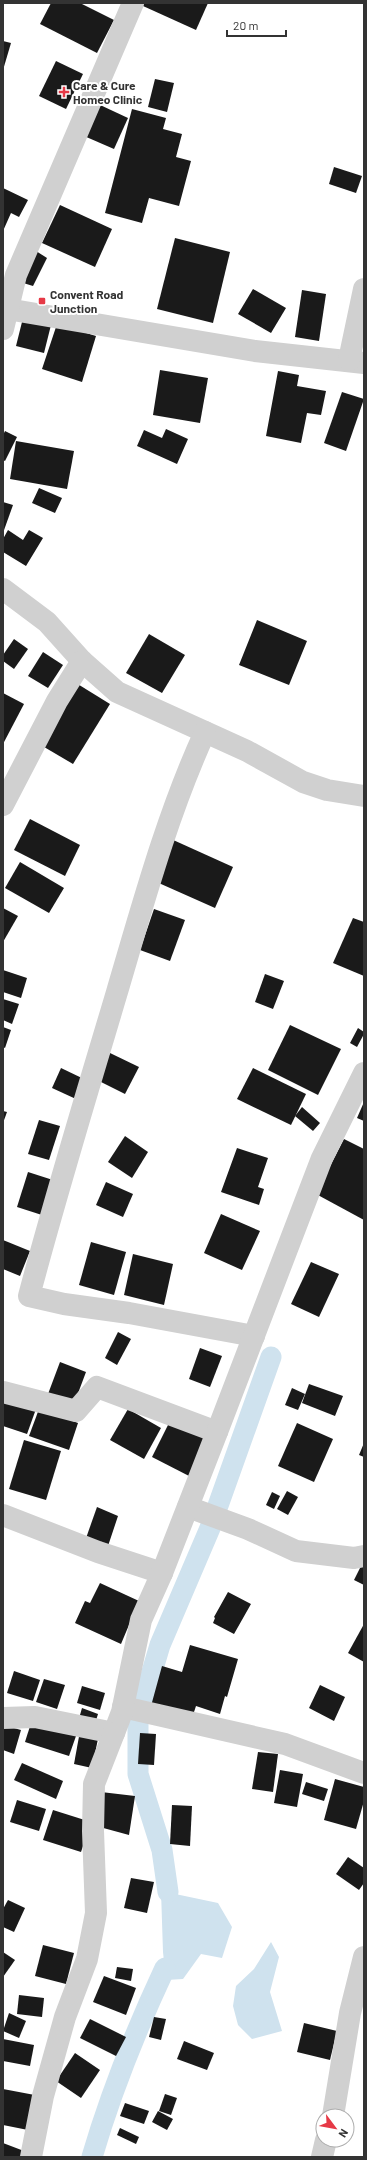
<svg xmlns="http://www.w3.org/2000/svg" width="367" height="2160" viewBox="0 0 367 2160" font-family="Barlow,sans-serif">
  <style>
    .water { fill: #cfe2ee }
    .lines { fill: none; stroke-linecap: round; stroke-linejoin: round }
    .canal { stroke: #cfe2ee; stroke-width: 21 }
    .building { fill: #1a1a1a }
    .minor { stroke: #d0d0d0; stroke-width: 22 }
    .poi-dot { fill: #e63946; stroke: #fff; stroke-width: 1.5 }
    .labels { text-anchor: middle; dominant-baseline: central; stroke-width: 4; stroke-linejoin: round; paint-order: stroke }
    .poi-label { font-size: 12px; font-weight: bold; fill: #333; stroke: #fff; text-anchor: start }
  </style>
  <rect width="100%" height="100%" fill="#fff"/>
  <g class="water">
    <path d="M161,1891L218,1903L232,1927L222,1958L201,1954L183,1979L166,1980L163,1952Z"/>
    <path d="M271,1942L279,1957L270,1992L282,2031L252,2039L238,2025L233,2006L236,1986L254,1969Z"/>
  </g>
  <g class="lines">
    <g class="canal">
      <path d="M168,1892L162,1850L138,1774V1719L160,1645L210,1528L271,1357"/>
      <path d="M92,2157C111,2092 136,2030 165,1968"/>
    </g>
  </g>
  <g class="building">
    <path d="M51,3H80L114,20L97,53L40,24Z"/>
    <path d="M144,3H208L196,30L143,6Z"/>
    <path d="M3,41L11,43L3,70Z"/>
    <path d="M56,61L83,74L66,109L39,96Z"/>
    <path d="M155,79L174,83L167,112L148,107Z"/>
    <path d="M98,104L128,118L114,149L84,136Z"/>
    <path d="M132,109L166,118L163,129L182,134L176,157L191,161L179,206L149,198L142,223L105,213Z"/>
    <path d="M334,167L362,176L356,193L329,184Z"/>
    <path d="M3,188L28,200L19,217L11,213L3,231Z"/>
    <path d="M60,205L112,229L95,267L42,243Z"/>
    <path d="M175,238L230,252L213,323L157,309Z"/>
    <path d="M36,251L47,258L33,286L20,282Z"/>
    <path d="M253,289L286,308L271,333L238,314Z"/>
    <path d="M302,290L326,294L319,341L295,337Z"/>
    <path d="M23,318L51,325L44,353L16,346Z"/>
    <path d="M57,324L96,336L82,382L42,369Z"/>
    <path d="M160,370L208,378L200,423L153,415Z"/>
    <path d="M278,371L299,375L297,386L326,391L321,415L307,413L301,443L266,436Z"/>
    <path d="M342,392L364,399L346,451L324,443Z"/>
    <path d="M166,429L188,439L177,464L137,446L144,430L162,438Z"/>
    <path d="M5,431L17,437L5,461L3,460V435Z"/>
    <path d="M16,441L74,451L67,489L10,479Z"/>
    <path d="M39,488L62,498L55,513L32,503Z"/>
    <path d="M3,502L13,505L3,533Z"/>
    <path d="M8,530L23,540L29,530L43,538L26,566L3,552V539Z"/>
    <path d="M257,620L307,641L289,685L239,665Z"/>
    <path d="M149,634L185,655L162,693L126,673Z"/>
    <path d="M14,639L28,649L14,669L3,661V655Z"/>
    <path d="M43,652L63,665L48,688L28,676Z"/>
    <path d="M76,683L110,704L73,764L39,744Z"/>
    <path d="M3,693L24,704L3,744Z"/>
    <path d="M30,819L80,845L65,876L14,850Z"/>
    <path d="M171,839L233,867L215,908L152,880Z"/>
    <path d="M20,862L64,888L49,913L5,888Z"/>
    <path d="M3,908L18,916L3,942Z"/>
    <path d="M154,909L185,920L170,961L140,950Z"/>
    <path d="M353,918L364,922V976L333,963Z"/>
    <path d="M3,970L27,978L21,998L3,992Z"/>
    <path d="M265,974L284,981L273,1009L255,1002Z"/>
    <path d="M3,999L19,1004L12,1024L3,1020Z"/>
    <path d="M290,1025L341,1049L318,1095L268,1070Z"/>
    <path d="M3,1027L11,1030L5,1048L3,1047Z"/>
    <path d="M358,1028L364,1032V1034L357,1047L350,1043Z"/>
    <path d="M110,1053L139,1067L125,1094L97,1080Z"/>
    <path d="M61,1068L86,1080L76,1099L52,1088Z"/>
    <path d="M253,1068L306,1094L291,1125L237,1099Z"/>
    <path d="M364,1102V1121L357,1118Z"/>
    <path d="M302,1107L320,1123L313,1131L295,1116Z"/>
    <path d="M3,1111L7,1112L3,1123Z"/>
    <path d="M39,1120L60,1126L49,1160L28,1154Z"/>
    <path d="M125,1136L148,1152L132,1178L108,1162Z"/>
    <path d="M344,1139L364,1149V1220L316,1194Z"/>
    <path d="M237,1148L268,1158L258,1187L264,1189L259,1205L221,1192Z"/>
    <path d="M28,1172L56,1181L45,1216L17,1207Z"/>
    <path d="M106,1182L133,1194L123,1217L96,1205Z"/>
    <path d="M221,1214L260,1231L242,1270L204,1253Z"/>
    <path d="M3,1240L30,1251L20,1276L3,1269Z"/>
    <path d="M91,1242L126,1252L114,1295L79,1285Z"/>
    <path d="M133,1254L173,1264L164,1305L124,1295Z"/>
    <path d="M311,1262L339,1274L319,1317L291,1304Z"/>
    <path d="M118,1332L131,1339L117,1365L105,1358Z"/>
    <path d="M200,1348L222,1356L210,1387L189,1379Z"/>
    <path d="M60,1362L86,1372L74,1404L48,1394Z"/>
    <path d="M309,1384L343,1396L335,1416L302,1403Z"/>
    <path d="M292,1388L305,1394L298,1410L285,1405Z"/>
    <path d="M3,1398L36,1409L27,1434L3,1426Z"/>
    <path d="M39,1409L78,1423L69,1450L29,1436Z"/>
    <path d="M128,1409L161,1428L144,1459L110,1440Z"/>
    <path d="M170,1421L210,1441L191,1477L152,1457Z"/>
    <path d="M297,1423L333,1439L314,1482L278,1466Z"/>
    <path d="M24,1440L61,1451L46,1500L9,1489Z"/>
    <path d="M364,1443V1457L359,1455Z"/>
    <path d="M287,1491L298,1497L288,1515L277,1509Z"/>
    <path d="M272,1492L280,1496L274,1509L266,1505Z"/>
    <path d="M97,1507L118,1516L107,1549L85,1541Z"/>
    <path d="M364,1560V1585L354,1580Z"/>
    <path d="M100,1583L139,1601L121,1644L75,1623L85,1601L90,1603Z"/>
    <path d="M228,1592L251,1604L234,1634L213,1623L215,1618L214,1617Z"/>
    <path d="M364,1624V1662L348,1653Z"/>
    <path d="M190,1645L238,1659L227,1697L225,1696L220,1714L196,1706L192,1718L151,1706L162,1666L182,1672Z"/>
    <path d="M14,1671L40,1680L33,1701L7,1693Z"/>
    <path d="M44,1679L65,1685L57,1709L36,1702Z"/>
    <path d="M320,1685L345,1697L334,1721L309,1708Z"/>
    <path d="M82,1686L105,1693L100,1710L77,1703Z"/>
    <path d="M82,1708L98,1714L94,1727L78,1722Z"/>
    <path d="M31,1723L76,1736L69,1756L25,1742Z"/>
    <path d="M3,1725L21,1730L14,1754L3,1750Z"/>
    <path d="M80,1731L99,1734L92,1768L74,1764Z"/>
    <path d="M140,1733L156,1734L154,1765L138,1764Z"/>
    <path d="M258,1752L278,1754L273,1792L252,1789Z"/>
    <path d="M22,1763L63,1781L56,1799L14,1780Z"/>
    <path d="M280,1770L303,1774L297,1807L274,1803Z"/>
    <path d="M335,1779L364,1787V1801L356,1829L324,1820Z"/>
    <path d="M306,1782L328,1789L324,1801L302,1794Z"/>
    <path d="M101,1792L135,1796L129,1835L96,1826Z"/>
    <path d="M17,1800L46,1809L39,1831L10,1822Z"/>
    <path d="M172,1805L192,1806L190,1846L170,1844Z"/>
    <path d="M53,1810L91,1822L81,1852L43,1840Z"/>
    <path d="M348,1857L364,1868V1883L359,1890L336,1874Z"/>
    <path d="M131,1878L154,1882L147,1913L124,1908Z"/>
    <path d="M8,1900L25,1908L14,1932L3,1927V1909Z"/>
    <path d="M43,1945L74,1953L66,1984L35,1976Z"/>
    <path d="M3,1952L15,1960L3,1977Z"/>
    <path d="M117,1967L133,1969L131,1981L115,1978Z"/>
    <path d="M104,1976L136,1988L126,2015L93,2002Z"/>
    <path d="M19,1995L44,1998L42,2017L17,2014Z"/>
    <path d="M9,2013L26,2021L19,2038L3,2031Z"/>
    <path d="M154,2017L166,2019L161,2040L149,2037Z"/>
    <path d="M90,2019L126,2037L116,2056L80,2038Z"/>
    <path d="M304,2023L337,2031L330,2060L297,2052Z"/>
    <path d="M3,2039L34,2045L30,2066L3,2061Z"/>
    <path d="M184,2041L214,2053L207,2070L177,2059Z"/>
    <path d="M75,2053L100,2070L81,2098L56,2081Z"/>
    <path d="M3,2089L40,2096L33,2131L3,2125Z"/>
    <path d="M165,2094L177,2098L171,2115L159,2111Z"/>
    <path d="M125,2103L149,2111L144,2124L120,2116Z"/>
    <path d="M158,2111L173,2119L167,2130L152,2122Z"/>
    <path d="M120,2128L139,2137L136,2144L117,2135Z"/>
    <path d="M3,2143L24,2151L22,2157H3Z"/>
  </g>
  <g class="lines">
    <g class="minor">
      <path d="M7,309L255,351L364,363"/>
      <path d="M3,329L16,275L133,3"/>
      <path d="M349,360L364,289"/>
      <path d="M3,589L47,622L82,661L117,692L247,751L303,782L327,790L364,796"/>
      <path d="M205,732C167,815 143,904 117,992C87,1093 56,1194 29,1296L64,1304L129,1313L254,1336"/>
      <path d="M3,805L57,701L82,661"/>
      <path d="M3,1392L76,1411L97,1387L217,1432"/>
      <path d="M188,1507L248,1529L296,1551L354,1558L364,1556"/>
      <path d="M3,1515L98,1552L162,1573"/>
      <path d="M123,1707L285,1744L364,1773"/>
      <path d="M3,1718L35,1717L114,1733L122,1712L141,1620L162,1573L217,1432L322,1158L364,1073"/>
      <path d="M333,2116L350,2013L364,1957"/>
      <path d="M31,2157L43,2096L65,2017L87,1959L96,1913L93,1831L94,1784L114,1733"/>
      <path d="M322,2157L326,2140"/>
    </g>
  </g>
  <g class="poi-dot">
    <path d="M62 86h4v4h4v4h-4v4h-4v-4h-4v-4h4z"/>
    <rect x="38" y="297" width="8" height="8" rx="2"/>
  </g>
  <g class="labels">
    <g class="poi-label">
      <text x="73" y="85">Care &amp; Cure<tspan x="73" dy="14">Homeo Clinic</tspan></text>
      <text x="50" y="294">Convent Road<tspan x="50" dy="14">Junction</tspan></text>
    </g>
  </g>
  <rect width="367" height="2160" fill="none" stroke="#333333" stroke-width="8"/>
  <g transform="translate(335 2128) rotate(122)"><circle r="19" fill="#ffffff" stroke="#adadad"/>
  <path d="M0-3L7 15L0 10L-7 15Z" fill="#e63946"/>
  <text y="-6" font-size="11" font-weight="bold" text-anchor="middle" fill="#333333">N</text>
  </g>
  <path d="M227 30v6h59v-6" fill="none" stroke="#333333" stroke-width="2"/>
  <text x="233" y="30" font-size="12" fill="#333333" stroke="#ffffff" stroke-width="3" paint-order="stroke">20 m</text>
</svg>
